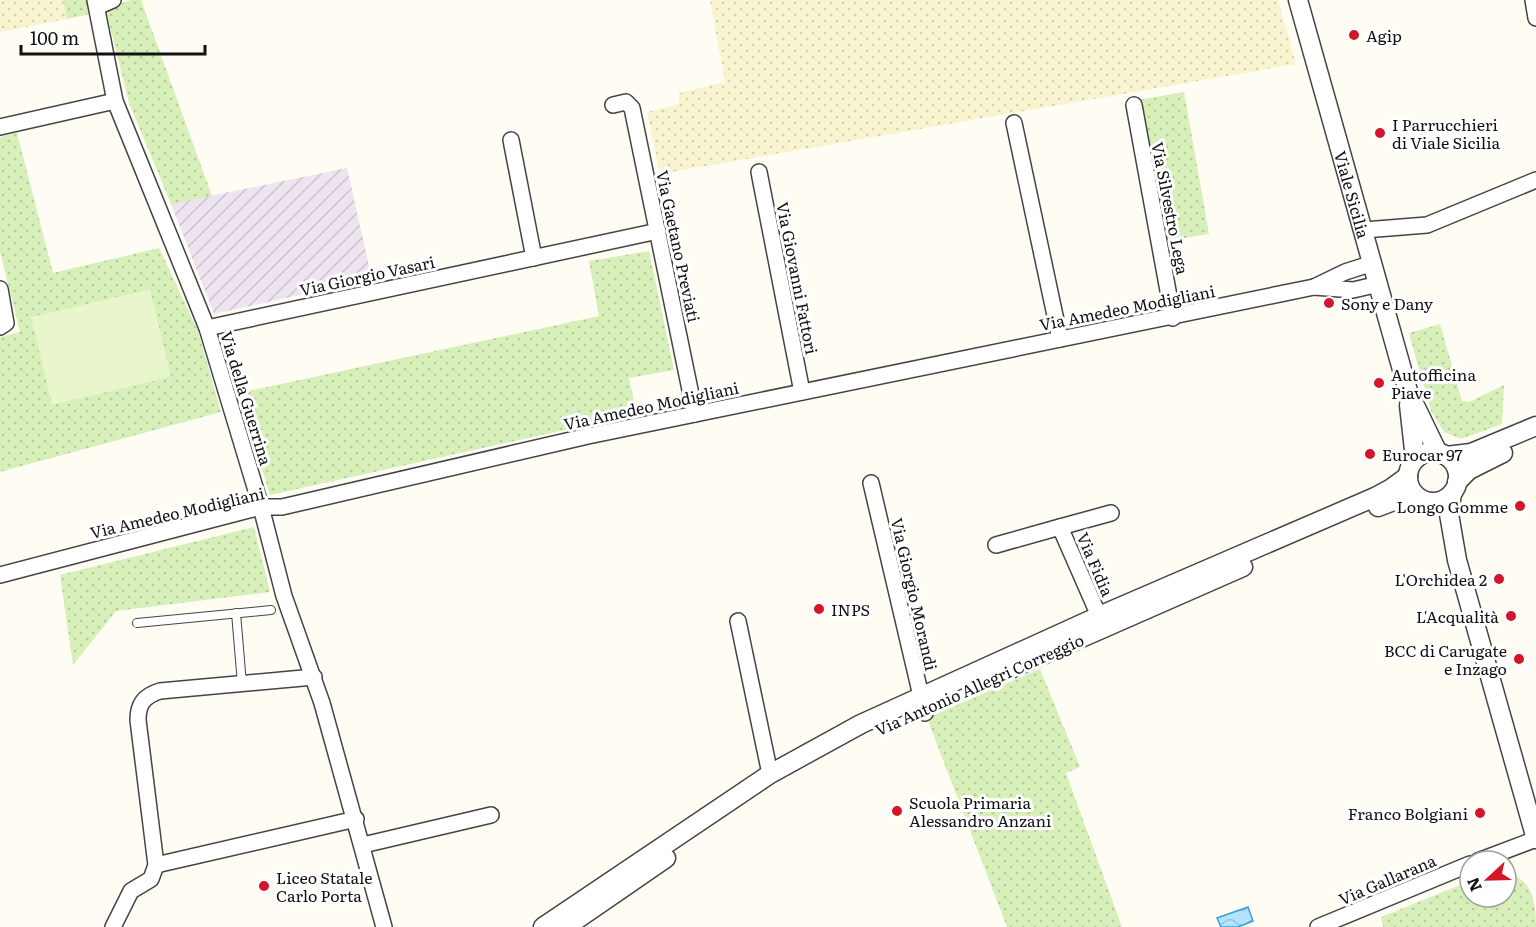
<svg xmlns="http://www.w3.org/2000/svg" width="1536" height="927" viewBox="0 0 1536 927" font-family="Literata,serif">
  <style>
    .industrial { fill: url(#industrial-furrows) }
    .farmland { fill: url(#farmland-dots) }
    .grass { fill: url(#grass-dots) }
    .pitch { fill: #e9f5cb }
    .water { fill: url(#water-waves); stroke: #30a1dd; stroke-width: 1.5 }
    .lines { fill: none; stroke-linecap: round; stroke-linejoin: round }
    .service-casing { stroke: #444; stroke-width: 10 }
    .minor-casing { stroke: #444; stroke-width: 18 }
    .tertiary-casing { stroke: #444; stroke-width: 21 }
    .service { stroke: #fff; stroke-width: 8 }
    .minor { stroke: #fff; stroke-width: 15 }
    .tertiary { stroke: #fff; stroke-width: 18 }
    .poi-dot { fill: #d31629; stroke: #fff; stroke-width: 2 }
    .labels { text-anchor: middle; dominant-baseline: central; stroke-width: 6; stroke-linejoin: round; paint-order: stroke }
    .poi-label { font-size: 16px; fill: #111; stroke: #fff; text-anchor: start }
    .street-label { font-size: 16px; fill: #111; stroke: #fff }
  </style>
  <defs>
    <pattern id="industrial-furrows" width="10" height="10" patternUnits="userSpaceOnUse" patternTransform="scale(1.5)"><rect width="10" height="10" fill="#eee4f0"/><path d="M-1 1l2-2M0 10L10 0M9 11l2-2" fill="none" stroke="#cbc3cd"/></pattern>
    <pattern id="farmland-dots" width="8" height="8" patternUnits="userSpaceOnUse" patternTransform="scale(1.5)"><rect width="8" height="8" fill="#f9f4d0"/><path d="M2 2h.1M6 6h.1" fill="none" stroke="#d4d0b2" stroke-width="1.8" stroke-linecap="round"/></pattern>
    <pattern id="grass-dots" width="8" height="8" patternUnits="userSpaceOnUse" patternTransform="scale(1.5)"><rect width="8" height="8" fill="#d7efb8"/><path d="M2 2h.1M6 6h.1" fill="none" stroke="#b8cc9d" stroke-width="1.8" stroke-linecap="round"/></pattern>
    <pattern id="water-waves" width="16" height="10" patternUnits="userSpaceOnUse" patternTransform="scale(1.5)"><rect width="16" height="10" fill="#b2e5fd"/><path d="M0 5q4-4 8 0t8 0" fill="none" stroke="#98c3d8"/></pattern>
  </defs>
  <rect width="100%" height="100%" fill="#fffcf4"/>
  <path class="industrial" d="M347,168L372,279L214,314L171,204Z"/>
  <g class="farmland">
    <path d="M0,0H63L67,19L0,32Z"/>
    <path d="M710,0H1278L1296,64L660,174L647,112L679,104V93L725,82Z"/>
  </g>
  <g class="grass">
    <path d="M63,0H87L90,14L67,19Z"/>
    <path d="M130,0H141L212,196L171,204L129,103L107,14L111,8Z"/>
    <path d="M1184,92L1209,234L1166,241L1138,100Z"/>
    <path d="M17,133L53,273L159,248L198,331L221,412L0,472V337L20,332L0,251V137Z"/>
    <path d="M649,251L674,370L629,378L637,414L270,495L239,393L599,316L589,261Z"/>
    <path d="M1440,324L1462,401L1469,402L1504,385L1502,424L1461,439L1444,432L1431,411L1409,333Z"/>
    <path d="M254,527L270,592L116,611L73,665L60,575Z"/>
    <path d="M1040,669L1080,767L1066,773L1122,927H1007L927,718Z"/>
    <path d="M1506,873C1533,878 1536,904 1536,927H1383L1381,917L1470,881V897H1506Z"/>
  </g>
  <path class="pitch" d="M150,289L171,377L52,405L31,317Z"/>
  <path class="water" d="M1248,907L1253,921L1238,927H1221L1217,918Z"/>
  <g class="lines">
    <defs>
      <g id="service">
        <path d="M236,613L242,684"/>
        <path d="M137,623L271,610"/>
      </g>
      <g id="minor">
        <path d="M95,0L115,101L207,328L261,507L284,596L322,703L384,927"/>
        <path d="M1533,0L1536,18"/>
        <path d="M97,7L113,0"/>
        <path d="M613,105L626,102L632,108L695,414"/>
        <path d="M1134,105L1173,318"/>
        <path d="M1014,123L1060,339"/>
        <path d="M0,127L115,101"/>
        <path d="M511,140L534,258"/>
        <path d="M759,172L802,392"/>
        <path d="M1364,230L1427,225L1536,180"/>
        <path d="M1314,287L1353,290L1379,284"/>
        <path d="M0,289L6,323L0,327"/>
        <path d="M207,328L658,231"/>
        <path d="M871,483L925,713"/>
        <path d="M1060,527L1111,513"/>
        <path d="M996,545L1060,527L1099,616"/>
        <path d="M0,575L241,512L261,507H282L588,436L1314,287L1345,272L1373,263"/>
        <path d="M738,621L770,774"/>
        <path d="M363,845L491,815"/>
        <path d="M1478,861L1536,839"/>
        <path d="M156,865L356,819"/>
        <path d="M113,927L131,891L151,879L156,865L138,720C138,704 144,696 160,691L314,677"/>
        <path d="M1318,927L1470,864"/>
      </g>
      <g id="tertiary">
        <path id="s1" d="M1298,0L1408,391L1438,453"/>
        <path d="M1409,405L1415,459"/>
        <circle cx="1433" cy="477" r="25"/>
        <path d="M1446,456L1471,453L1536,426"/>
        <path d="M1457,482L1469,470L1503,453"/>
        <path d="M1452,493L1449,514L1457,560L1536,839"/>
        <path d="M1378,507L1399,499L1419,498"/>
        <path d="M974,685L1243,567"/>
        <path d="M543,927L770,774L861,724L1099,616L1375,497L1390,489L1408,476"/>
        <path d="M566,927L666,858"/>
      </g>
    </defs>
    <use href="#service" class="service-casing"/>
    <use href="#minor" class="minor-casing"/>
    <use href="#tertiary" class="tertiary-casing"/>
    <use href="#service" class="service"/>
    <use href="#minor" class="minor"/>
    <use href="#tertiary" class="tertiary"/>
  </g>
  <g class="poi-dot">
    <circle cx="1354" cy="35" r="6"/>
    <circle cx="1380" cy="133" r="6"/>
    <circle cx="1329" cy="303" r="6"/>
    <circle cx="1379" cy="383" r="6"/>
    <circle cx="1370" cy="454" r="6"/>
    <circle cx="1520" cy="506" r="6"/>
    <circle cx="1499" cy="579" r="6"/>
    <circle cx="819" cy="609" r="6"/>
    <circle cx="1511" cy="616" r="6"/>
    <circle cx="1519" cy="659" r="6"/>
    <circle cx="897" cy="811" r="6"/>
    <circle cx="1480" cy="813" r="6"/>
    <circle cx="264" cy="886" r="6"/>
  </g>
  <g class="labels">
    <g class="poi-label">
      <text x="1366" y="35">Agip</text>
      <text x="1392" y="124">I Parrucchieri<tspan x="1392" dy="18">di Viale Sicilia</tspan></text>
      <text x="1341" y="303">Sony e Dany</text>
      <text x="1391" y="374">Autofficina<tspan x="1391" dy="18">Piave</tspan></text>
      <text x="1382" y="454">Eurocar 97</text>
      <text x="1508" y="506" text-anchor="end">Longo Gomme</text>
      <text x="1487" y="579" text-anchor="end">L'Orchidea 2</text>
      <text x="831" y="609">INPS</text>
      <text x="1499" y="616" text-anchor="end">L'Acqualità</text>
      <text x="1507" y="650" text-anchor="end">BCC di Carugate<tspan x="1507" dy="18">e Inzago</tspan></text>
      <text x="909" y="802">Scuola Primaria<tspan x="909" dy="18">Alessandro Anzani</tspan></text>
      <text x="1468" y="813" text-anchor="end">Franco Bolgiani</text>
      <text x="276" y="877">Liceo Statale<tspan x="276" dy="18">Carlo Porta</tspan></text>
    </g>
    <g class="street-label">
      <text stroke="none"><textPath href="#s1" startOffset="202">Viale Sicilia</textPath></text>
      <text transform="translate(1171 208) rotate(79)">Via Silvestro Lega</text>
      <text transform="translate(679 246) rotate(78)">Via Gaetano Previati</text>
      <text transform="translate(367 275) rotate(-12)">Via Giorgio Vasari</text>
      <text transform="translate(798 278) rotate(79)">Via Giovanni Fattori</text>
      <text transform="translate(1127 307) rotate(-11)">Via Amedeo Modigliani</text>
      <text transform="translate(247 398) rotate(73)">Via della Guerrina</text>
      <text transform="translate(651 405) rotate(-12)">Via Amedeo Modigliani</text>
      <text transform="translate(177 512) rotate(-13)">Via Amedeo Modigliani</text>
      <text transform="translate(1096 564) rotate(67)">Via Fidia</text>
      <text transform="translate(915 594) rotate(77)">Via Giorgio Morandi</text>
      <text transform="translate(979 684) rotate(-24)">Via Antonio Allegri Correggio</text>
      <text transform="translate(1387 879) rotate(-23)">Via Gallarana</text>
    </g>
  </g>
  <g transform="translate(1488 879) rotate(248)"><circle r="28" fill="#ffffff" stroke="#a0a0a0" stroke-width="1.5"/>
  <path d="M0-4.5L10 22L0 15L-10 22Z" fill="#d31629"/>
  <text y="-9" font-size="16" font-weight="bold" text-anchor="middle" fill="#111111">N</text>
  </g>
  <path d="M21 45v9h184v-9" fill="none" stroke="#111111" stroke-width="3"/>
  <text x="30" y="45" font-size="18" fill="#111111" stroke="#ffffff" stroke-width="4.5" paint-order="stroke">100 m</text>
</svg>
